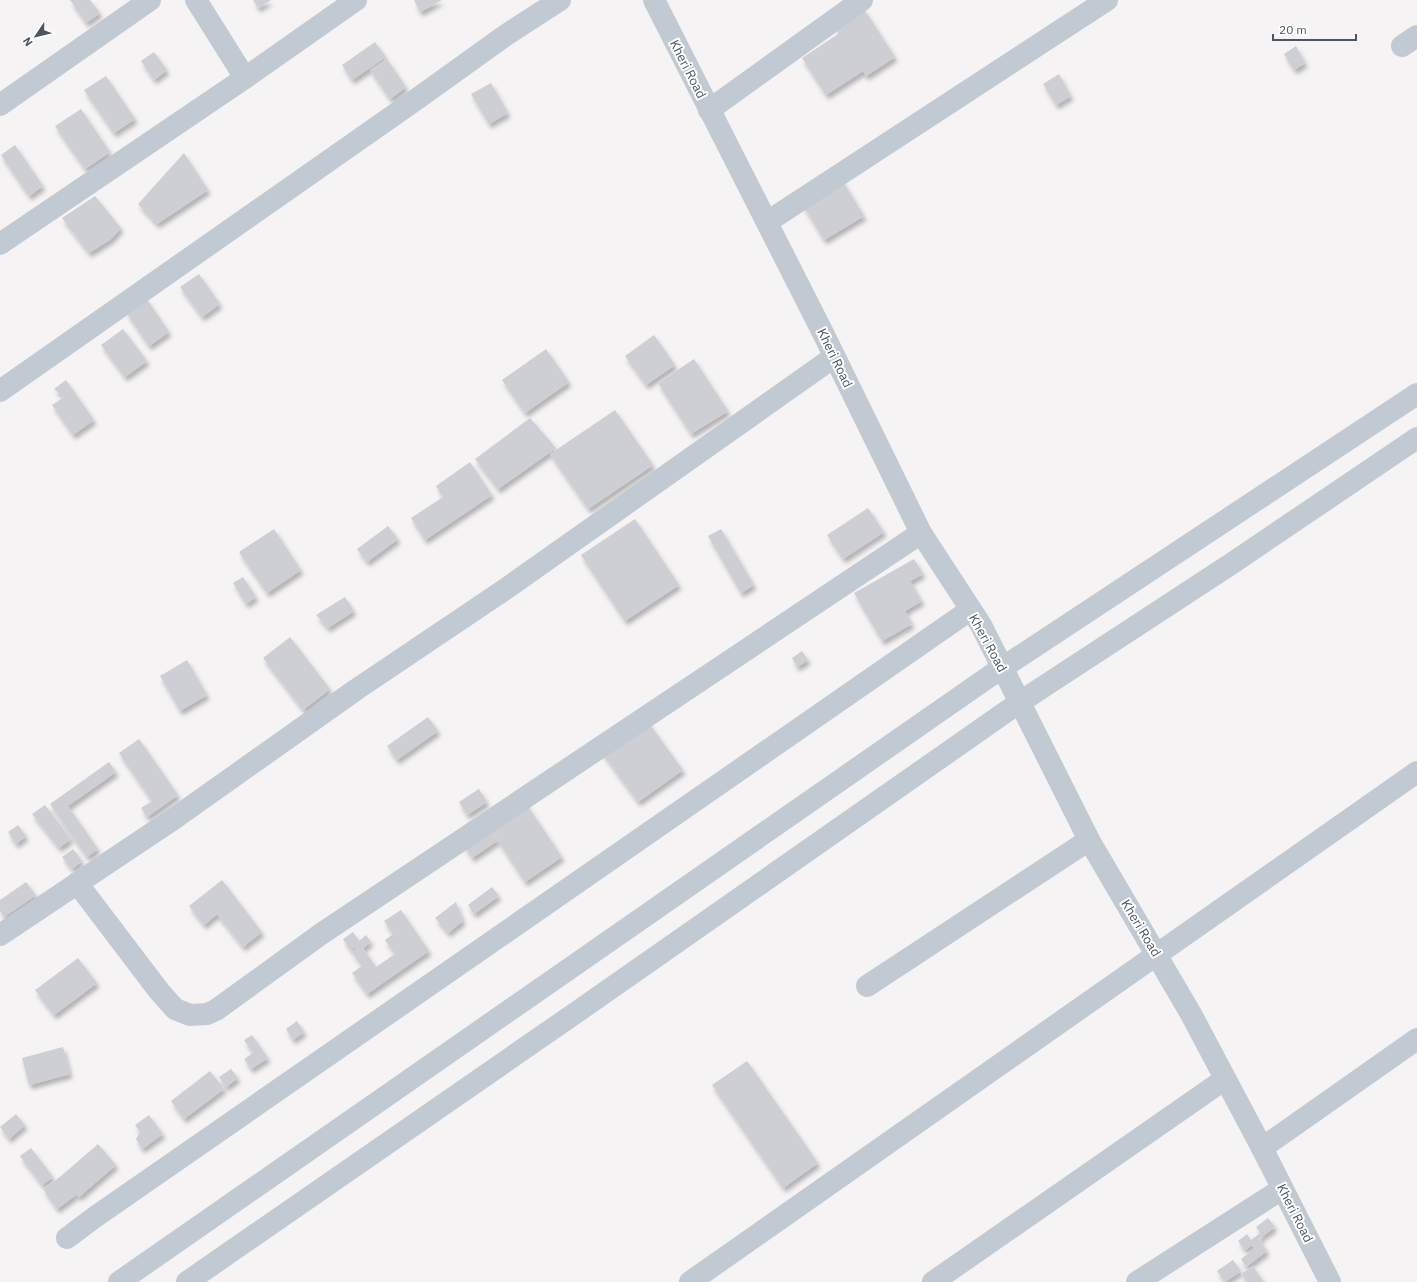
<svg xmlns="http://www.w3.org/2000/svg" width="1417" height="1282" viewBox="0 0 1417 1282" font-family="'IBM Plex Sans',sans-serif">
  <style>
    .building { fill: #cdcfd5; filter: url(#shadow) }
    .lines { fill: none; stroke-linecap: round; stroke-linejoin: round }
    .minor { stroke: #c1cad2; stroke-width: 22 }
    .labels { text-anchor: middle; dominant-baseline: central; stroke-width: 4; stroke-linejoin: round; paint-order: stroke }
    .street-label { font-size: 13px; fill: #4a5661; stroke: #fff }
  </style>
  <defs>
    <filter id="shadow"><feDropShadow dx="2.5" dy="4.5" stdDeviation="2" flood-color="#0004"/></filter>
  </defs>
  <rect width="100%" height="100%" fill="#f5f3f3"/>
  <g class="building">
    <path d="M70,0H90L100,13L86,23Z"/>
    <path d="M253,0H271L258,8Z"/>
    <path d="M414,0H442L420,12Z"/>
    <path d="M864,9L895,57L866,76L863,71L826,95L802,58L838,34L836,28Z"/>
    <path d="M375,42L386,57L352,80L342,65Z"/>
    <path d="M1296,46L1305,63L1294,70L1284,54Z"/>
    <path d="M154,52L167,70L154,80L141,61Z"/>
    <path d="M387,59L406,87L390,99L370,70Z"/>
    <path d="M1059,74L1071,96L1056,105L1043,84Z"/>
    <path d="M106,76L135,119L114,133L84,90Z"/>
    <path d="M491,83L508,113L489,124L471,94Z"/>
    <path d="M81,109L110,152L85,169L55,126Z"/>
    <path d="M15,145L43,186L29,196L1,155Z"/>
    <path d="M184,153L208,190L157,224L138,204Z"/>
    <path d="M842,180L864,216L824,240L802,204Z"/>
    <path d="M95,196L121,228L111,239L89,253L62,218Z"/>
    <path d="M199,274L220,304L202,317L180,287Z"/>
    <path d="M146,298L169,332L149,346L126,312Z"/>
    <path d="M123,329L147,361L125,377L101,345Z"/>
    <path d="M654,335L675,365L646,385L625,356Z"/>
    <path d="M546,349L569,382L525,413L502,380Z"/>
    <path d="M694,359L728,411L691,434L658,383Z"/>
    <path d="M66,380L94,420L73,435L52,405L64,397L54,389Z"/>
    <path d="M615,410L653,465L588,509L550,454Z"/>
    <path d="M530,418L556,448L498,489L475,459Z"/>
    <path d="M470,462L492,495L425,540L411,518L443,497L436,486Z"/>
    <path d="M868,508L884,532L843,559L827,535Z"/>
    <path d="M635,519L679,585L625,621L581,555Z"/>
    <path d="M388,526L398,539L367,562L357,549Z"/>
    <path d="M274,529L301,570L267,593L239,552Z"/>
    <path d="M721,529L754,585L741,593L708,536Z"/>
    <path d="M914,559L923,574L910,581L922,601L905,611L912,624L882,641L854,593Z"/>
    <path d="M243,577L256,597L246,604L233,583Z"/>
    <path d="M345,597L354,611L328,628L316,615Z"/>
    <path d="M290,637L330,689L303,710L263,658Z"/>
    <path d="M802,651L808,660L797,667L792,658Z"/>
    <path d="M187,660L207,695L180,711L160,676Z"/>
    <path d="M428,717L438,731L397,760L387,746Z"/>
    <path d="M645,718L683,770L638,802L600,750Z"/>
    <path d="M139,739L178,795L147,817L141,808L152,801L119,753Z"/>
    <path d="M109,762L116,772L68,806L98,849L87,857L50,804Z"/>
    <path d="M479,789L487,802L467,815L459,802Z"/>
    <path d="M525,802L562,857L525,882L489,827Z"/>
    <path d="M45,805L71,839L59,848L32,814Z"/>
    <path d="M18,825L26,836L16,844L8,832Z"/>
    <path d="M487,827L497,841L472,858L463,844Z"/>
    <path d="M73,849L82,861L72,869L62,857Z"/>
    <path d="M222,880L262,932L243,947L217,914L204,925L189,906Z"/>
    <path d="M26,882L36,895L4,917L0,911V900Z"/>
    <path d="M492,887L499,896L474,914L468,905Z"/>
    <path d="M456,902L463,921L448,933L435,918Z"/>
    <path d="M401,910L429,951L367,994L352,973L362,966L352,952L356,949L355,947L351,951L343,939L353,932L359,941L366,935L371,942L363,948L376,967L395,954L385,940L393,934L384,921Z"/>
    <path d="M78,958L97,983L54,1015L35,990Z"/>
    <path d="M297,1021L304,1032L293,1040L286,1029Z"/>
    <path d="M252,1035L268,1058L251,1069L244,1059L253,1053L244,1040Z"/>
    <path d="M63,1047L70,1074L29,1085L22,1058Z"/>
    <path d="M747,1061L818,1163L783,1188L712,1085Z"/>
    <path d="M231,1069L238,1078L226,1087L219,1077Z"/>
    <path d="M210,1071L224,1089L184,1119L171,1101Z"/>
    <path d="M16,1114L25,1125L9,1139L0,1127Z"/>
    <path d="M149,1115L163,1134L142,1149L136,1139L140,1132L135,1125Z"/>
    <path d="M98,1144L116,1165L79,1197L65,1180L76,1195L57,1209L43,1189L61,1176Z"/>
    <path d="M31,1148L53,1177L42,1185L20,1156Z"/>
    <path d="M1268,1218L1275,1227L1259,1239L1267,1251L1246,1267L1241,1259L1254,1249L1252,1245L1245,1250L1238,1241L1247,1234L1251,1240L1260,1233L1256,1227Z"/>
    <path d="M1233,1260L1241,1271L1225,1282L1217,1271Z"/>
    <path d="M1253,1266L1263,1281L1262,1282H1247L1241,1274Z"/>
  </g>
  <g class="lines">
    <g class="minor">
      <path d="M196,0L245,78"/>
      <path d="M654,0L824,335L921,533L981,625L1089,840L1191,1014L1262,1148L1330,1282"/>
      <path d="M1402,46L1417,36"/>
      <path d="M0,105L150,0"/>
      <path d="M709,110L862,0"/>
      <path d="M767,222L1107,0"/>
      <path d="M0,244L245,78L356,0"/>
      <path d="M0,391L414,101L506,35L560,0"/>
      <path d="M77,883L159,991L175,1009L190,1015L207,1014L216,1010L321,934L921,533"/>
      <path d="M0,935L175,818L357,689L507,588L834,357"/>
      <path d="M867,986L1089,840"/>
      <path d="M1262,1148L1417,1039"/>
      <path d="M67,1238L95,1217L970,610"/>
      <path d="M119,1282L990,676L1417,394"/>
      <path d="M187,1282L574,1014L1020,702L1231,564L1417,438"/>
      <path d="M690,1282L1417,772"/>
      <path d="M933,1282L1225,1079"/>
      <path d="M1137,1282L1282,1189"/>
    </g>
  </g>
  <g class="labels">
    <g class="street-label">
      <text transform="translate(688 69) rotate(63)">Kheri Road</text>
      <text transform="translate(835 358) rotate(64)">Kheri Road</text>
      <text transform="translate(988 643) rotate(61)">Kheri Road</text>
      <text transform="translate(1141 928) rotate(59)">Kheri Road</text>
      <text transform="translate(1295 1213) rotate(63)">Kheri Road</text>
    </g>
  </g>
  <g transform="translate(36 36) rotate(235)" stroke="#ffffff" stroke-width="3" paint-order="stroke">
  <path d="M0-3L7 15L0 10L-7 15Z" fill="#4a5661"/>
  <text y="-6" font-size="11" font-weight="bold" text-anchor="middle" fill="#4a5661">N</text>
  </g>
  <path d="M1273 34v6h83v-6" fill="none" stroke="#4a5661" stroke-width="2"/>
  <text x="1279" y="34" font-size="12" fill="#4a5661" stroke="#ffffff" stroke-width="3" paint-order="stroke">20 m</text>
</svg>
